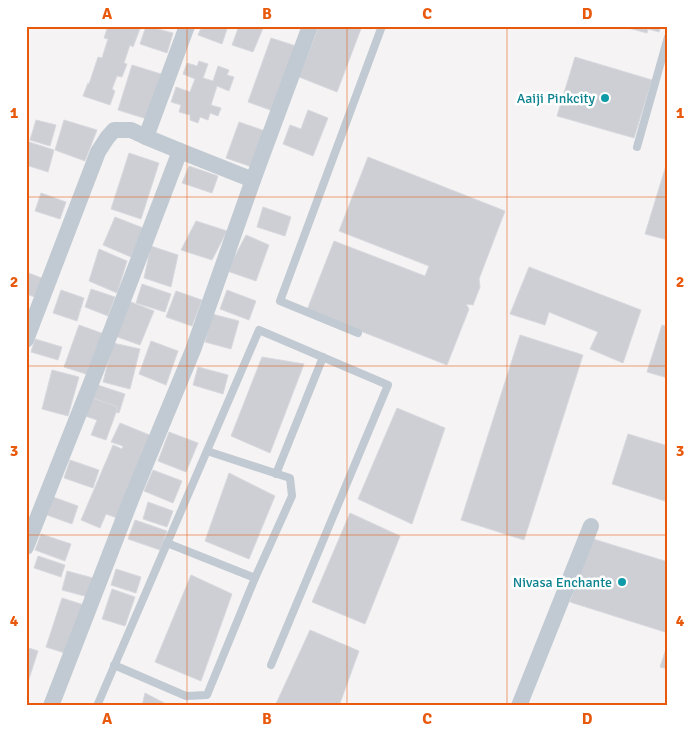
<svg xmlns="http://www.w3.org/2000/svg" width="694" height="732" viewBox="0 0 694 732" font-family="Signika,sans-serif">
  <style>
    .building { fill: #cdcfd5; stroke: #d7d9de }
    .lines { fill: none; stroke-linecap: round; stroke-linejoin: round }
    .lane { stroke: #c1cad2; stroke-width: 8 }
    .street { stroke: #c1cad2; stroke-width: 16 }
    .grid { fill: none; stroke: #e8590c; stroke-width: 1; stroke-opacity: 0.55 }
    .culture-dot { fill: #0f9aa8; stroke: #fff; stroke-width: 2 }
    .labels { text-anchor: middle; dominant-baseline: central; stroke-width: 5; stroke-linejoin: round; paint-order: stroke }
    .culture-label { font-size: 14px; fill: #0d838f; stroke: #fff; text-anchor: end }
    .neatline { fill: none; stroke: #e8590c; stroke-width: 2 }
    .grid-label { font-size: 16px; text-anchor: middle; font-weight: bold; fill: #e8590c }
  </style>
  <rect width="100%" height="100%" fill="#f5f3f3"/>
  <g class="building">
    <path d="M108,26H141L133,47L130,45L124,63L127,64L122,77L117,76L112,89L115,91L110,105L83,96L88,83L89,84L98,57L102,58L108,39L104,38Z"/>
    <path d="M146,26L173,33L167,53L140,44Z"/>
    <path d="M202,26H228L222,44L198,35Z"/>
    <path d="M239,26H264L253,52L232,45Z"/>
    <path d="M319,26H362L337,92L299,77Z"/>
    <path d="M628,26H661L659,32L648,29L647,33L628,28Z"/>
    <path d="M271,38L299,47L276,112L248,102Z"/>
    <path d="M575,57L652,80L634,138L557,116Z"/>
    <path d="M199,61L208,64L203,78L213,81L218,66L229,70L227,75L234,77L229,91L217,86L211,105L221,108L218,116L210,113L208,120L200,117L198,123L190,120V115L179,112L181,105L171,102L176,87L190,92L195,79L183,74L187,63L197,66Z"/>
    <path d="M132,65L161,74L147,119L118,110Z"/>
    <path d="M308,110L328,118L313,156L283,144L290,125L301,129Z"/>
    <path d="M36,120L56,125L50,146L30,140Z"/>
    <path d="M64,120L97,130L85,161L55,150Z"/>
    <path d="M239,122L268,132L255,168L226,158Z"/>
    <path d="M26,141L54,150L48,172L26,165Z"/>
    <path d="M129,153L159,163L141,219L111,209Z"/>
    <path d="M368,157L505,211L479,279L480,287L473,305L466,304L469,309L447,365L307,310L334,241L425,276L429,266L339,231Z"/>
    <path d="M668,159V240L645,234Z"/>
    <path d="M189,166L218,176L212,193L182,183Z"/>
    <path d="M41,193L66,202L60,219L35,211Z"/>
    <path d="M263,207L291,217L285,236L257,227Z"/>
    <path d="M115,217L143,228L131,257L103,245Z"/>
    <path d="M196,221L227,231L212,260L181,250Z"/>
    <path d="M246,235L269,245L256,281L227,271Z"/>
    <path d="M151,246L178,255L171,287L144,278Z"/>
    <path d="M99,249L127,261L117,293L89,281Z"/>
    <path d="M529,267L641,310L623,363L590,349L598,332L549,312L545,325L510,314Z"/>
    <path d="M26,272L47,280L41,299L26,294Z"/>
    <path d="M142,284L171,294L165,312L136,303Z"/>
    <path d="M91,289L115,297L108,316L85,307Z"/>
    <path d="M61,290L84,298L77,321L53,313Z"/>
    <path d="M227,290L256,301L249,320L220,309Z"/>
    <path d="M176,291L202,300L192,326L166,317Z"/>
    <path d="M126,300L154,311L140,345L112,335Z"/>
    <path d="M212,314L239,321L231,349L205,342Z"/>
    <path d="M79,325L104,334L89,375L64,367Z"/>
    <path d="M662,325L668,327V378L647,372Z"/>
    <path d="M520,335L583,355L524,540L461,520Z"/>
    <path d="M35,339L62,347L58,360L31,352Z"/>
    <path d="M151,341L178,351L166,385L139,374Z"/>
    <path d="M113,343L140,349L130,389L103,382Z"/>
    <path d="M262,357L304,364L270,453L231,436Z"/>
    <path d="M198,367L228,375L223,394L193,385Z"/>
    <path d="M52,370L79,377L68,416L42,409Z"/>
    <path d="M98,385L125,394L119,413L91,404Z"/>
    <path d="M92,398L118,407L106,440L91,435L97,420L85,416Z"/>
    <path d="M397,408L445,428L412,524L358,499Z"/>
    <path d="M120,423L152,436L117,518L106,514L100,528L81,520L113,445L122,449L123,446L111,442Z"/>
    <path d="M169,432L198,443L186,472L158,461Z"/>
    <path d="M628,434L668,446V502L612,484Z"/>
    <path d="M70,460L99,470L93,488L64,478Z"/>
    <path d="M153,470L182,481L173,503L144,491Z"/>
    <path d="M229,473L275,496L249,559L205,541Z"/>
    <path d="M53,497L78,506L72,524L47,515Z"/>
    <path d="M148,502L173,511L167,527L143,519Z"/>
    <path d="M350,513L400,536L365,624L312,602Z"/>
    <path d="M135,520L167,531L160,550L128,539Z"/>
    <path d="M41,534L71,544L65,561L35,550Z"/>
    <path d="M590,538L668,562V633L570,602Z"/>
    <path d="M38,556L65,565L61,577L34,568Z"/>
    <path d="M116,569L141,577L136,593L111,585Z"/>
    <path d="M67,571L93,578L88,597L62,590Z"/>
    <path d="M191,575L232,594L201,681L155,662Z"/>
    <path d="M112,589L135,597L125,626L102,619Z"/>
    <path d="M62,598L87,606L71,655L46,647Z"/>
    <path d="M310,630L359,651L339,706H275Z"/>
    <path d="M668,643V669L660,667Z"/>
    <path d="M26,647L38,651L28,682H26Z"/>
    <path d="M145,693L170,706H142Z"/>
  </g>
  <g class="lines">
    <g class="lane">
      <path d="M637,147L668,37"/>
      <path d="M358,333L280,301L382,26"/>
      <path d="M207,451L290,478L292,496L255,578"/>
      <path d="M276,474L323,357"/>
      <path d="M114,665L186,696L207,695L255,578L167,543"/>
      <path d="M97,706L259,330L388,385L271,665"/>
    </g>
    <g class="street">
      <path d="M253,180L310,26"/>
      <path d="M26,340L98,152L107,138L114,130H131L146,137"/>
      <path d="M26,547L97,368L180,151L146,137L187,26"/>
      <path d="M51,706L132,497L193,350L253,180L180,151"/>
      <path d="M519,706L591,526"/>
    </g>
  </g>
  <path class="grid" d="M187,26V706M347,26V706M507,26V706M26,197H668M26,366H668M26,535H668"/>
  <g class="culture-dot">
    <circle cx="605" cy="98" r="5"/>
    <circle cx="622" cy="582" r="5"/>
  </g>
  <g class="labels">
    <g class="culture-label">
      <text x="595" y="98">Aaiji Pinkcity</text>
      <text x="612" y="582">Nivasa Enchante</text>
    </g>
  </g>
  <rect width="694" height="732" fill="none" stroke="#ffffff" stroke-width="55"/>
  <rect x="28" y="28" width="638" height="676" class="neatline"/>
  <g class="grid-label">
    <text x="107" y="19">A</text>
    <text x="267" y="19">B</text>
    <text x="427" y="19">C</text>
    <text x="587" y="19">D</text>
    <text x="14" y="118">1</text>
    <text x="680" y="118">1</text>
    <text x="14" y="287">2</text>
    <text x="680" y="287">2</text>
    <text x="14" y="456">3</text>
    <text x="680" y="456">3</text>
    <text x="14" y="626">4</text>
    <text x="680" y="626">4</text>
    <text x="107" y="724">A</text>
    <text x="267" y="724">B</text>
    <text x="427" y="724">C</text>
    <text x="587" y="724">D</text>
  </g>
</svg>
